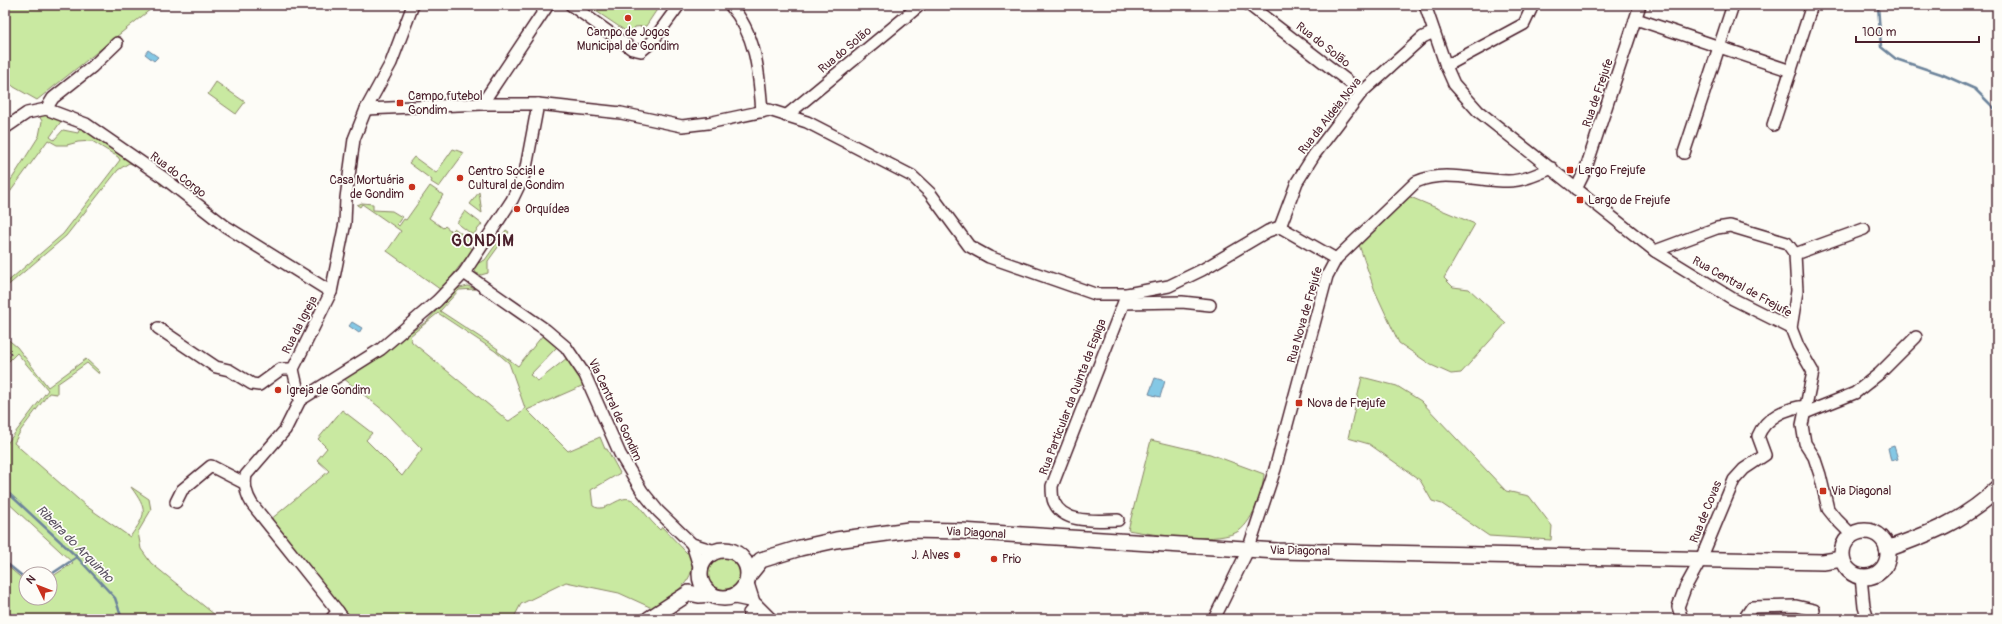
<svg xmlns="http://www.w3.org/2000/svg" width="2002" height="624" viewBox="0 0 2002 624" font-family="Pangolin,sans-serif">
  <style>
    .green { fill: #c9e9a1; stroke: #8a8466; fill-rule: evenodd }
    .water { fill: #84c8e5; stroke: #6d849b }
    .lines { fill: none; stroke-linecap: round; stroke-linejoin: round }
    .stream { stroke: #6d849b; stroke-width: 2.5 }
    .minor-casing { stroke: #4a1f2b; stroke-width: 14 }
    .major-casing { stroke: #4a1f2b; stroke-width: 18 }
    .minor { stroke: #fdfcf7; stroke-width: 11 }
    .major { stroke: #fdfcf7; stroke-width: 15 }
    .poi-dot { fill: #c8321e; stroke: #fdfcf7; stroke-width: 1.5 }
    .labels { text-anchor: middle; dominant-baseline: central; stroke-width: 3.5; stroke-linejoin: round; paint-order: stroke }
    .poi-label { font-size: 12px; fill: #4a1f2b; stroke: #fdfcf7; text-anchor: start }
    .street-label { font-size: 12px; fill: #4a1f2b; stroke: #fdfcf7 }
    .water-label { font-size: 13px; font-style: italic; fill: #5b5263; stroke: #fdfcf7 }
    .district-label { font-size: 16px; font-weight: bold; letter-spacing: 1px; fill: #4a1f2b; stroke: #fdfcf7 }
  </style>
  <rect width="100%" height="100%" fill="#fdfcf7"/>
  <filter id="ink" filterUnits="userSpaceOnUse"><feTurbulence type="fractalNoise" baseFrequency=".025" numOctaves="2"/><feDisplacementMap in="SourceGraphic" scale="8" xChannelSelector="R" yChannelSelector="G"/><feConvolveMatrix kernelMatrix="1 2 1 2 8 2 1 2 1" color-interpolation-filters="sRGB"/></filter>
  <g filter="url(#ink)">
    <g class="green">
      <path d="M5,5H156L37,100L14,87L5,79Z"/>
      <path d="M587,5H660L646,26L635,27L630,34Z"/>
      <path d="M216,82L245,102L236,114L208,94Z"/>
      <path d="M38,114H49L62,120L50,137L54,140L63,130L78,133L80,127L88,131L163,184L161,186C156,175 140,167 129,163L118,170L66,236L5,288V284L63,234L120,160L118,157L92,141L78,142L67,145H57L48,140L5,199V183L11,180L15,174L39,136L42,121Z"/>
      <path d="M453,149L464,153L439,187L431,182L432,180L409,163L414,157L436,173Z"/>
      <path d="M430,186L443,195L429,218L443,228L445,226L451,231L454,228L470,240L466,245L473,249L441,290L387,251L401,231L362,204L360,207L357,205L362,203L373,204V210L392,211L402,217L397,224L399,226L404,219L406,220Z"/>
      <path d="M479,192L482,213L470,204Z"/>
      <path d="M1408,196L1475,224L1444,278L1453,287L1469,289L1506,323L1461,373L1451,374L1431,365L1399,343L1375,291L1358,242Z"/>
      <path d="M465,211L482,224L473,235L457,223Z"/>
      <path d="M506,230L509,232L488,261V273L481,275L476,273L474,268L476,264L485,260Z"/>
      <path d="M468,286L475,289L459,290L440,311L498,349L497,351L518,366L543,335L557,347L530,375L538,381L567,358L584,385L527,410L568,451L600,437L605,449H607L620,473L591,490L593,506C607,515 620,491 634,501C642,508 649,520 657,527L660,530L662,527L687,553L689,552C702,581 671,595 652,608L619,593L566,582L521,604L513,619H350L270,520L329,471L317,460L327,448L318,439L342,410L372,433L366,440L402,476L422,449L389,415L343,378L352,371L426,322L456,289ZM438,313L495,351L509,363L525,408L522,412L509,421L507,420L412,342L410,336Z"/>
      <path d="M5,337L17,347L48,387L86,359L100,372L99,374L87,363L57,384V394L49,393L21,430L14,443L86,506L130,537C147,513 148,511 131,487L149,499L151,510L138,532L141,549L151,563L220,619H5V564L26,582V598H50V578L73,563L5,500V446L48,390L17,353L5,365V360L12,354L5,346Z"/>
      <path d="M1362,377L1397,386L1421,401L1506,491L1529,496L1552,526L1551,540L1489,536L1442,504L1432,501L1420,480L1369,444L1348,438Z"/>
      <path d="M1151,440L1210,454L1264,474C1263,491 1252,526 1235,533C1212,543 1154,535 1128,530Z"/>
      <circle cx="724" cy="575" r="18"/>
    </g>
    <g class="water">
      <path d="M148,50L158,57L154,61L145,54Z"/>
      <path d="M352,322L362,328L359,333L349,326Z"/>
      <path d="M1155,378L1165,381L1160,397L1149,394Z"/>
      <path d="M1894,446L1898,459L1891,461L1888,448Z"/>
    </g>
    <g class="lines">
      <g class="stream">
        <path d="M1878,5L1881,47L1896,59L1941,74L1975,89L1997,111"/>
        <path d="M5,490L77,557L115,598L122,619"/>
        <path d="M5,562L26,579"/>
        <path d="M50,575L77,557"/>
      </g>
      <defs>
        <g id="minor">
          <path d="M571,5L632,49L641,51L652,42L679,5"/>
          <path d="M730,5C757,35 759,74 762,112"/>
          <path d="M1249,5L1362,92"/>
          <path d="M1425,5L1446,66L1454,84L1478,111L1655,251L1733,299L1791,328L1798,346L1813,372L1802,425L1805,443L1814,457L1820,475L1828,509L1836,519L1852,535"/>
          <path d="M1636,19L1791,71"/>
          <path d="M1446,66L1524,24L1533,5"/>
          <path d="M482,104L548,5"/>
          <path d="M46,109L53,98L92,67L117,43"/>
          <path d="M366,109L482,104H538L621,113L682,126L708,123L769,110L807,122L912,176L930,193L969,246L989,257L1095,294H1127L1169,286L1202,270L1268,231L1280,227"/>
          <path d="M786,116L920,5"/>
          <path d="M1773,125L1812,5"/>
          <path d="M5,128L27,113L46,109L86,124L164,178L225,226L331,292"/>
          <path d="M1684,153L1733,5"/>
          <path d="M1576,189L1585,171L1640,5"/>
          <path d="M1280,227L1297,182L1314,155L1362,92L1423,37L1434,32"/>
          <path d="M1280,227L1336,259"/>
          <path d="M1655,251L1717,228L1730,226L1787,243L1795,254L1797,291L1791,328"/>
          <path d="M1795,254L1864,229"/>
          <path d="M464,273L546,330L566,347L585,375L620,454L642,491L658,511L692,544L715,551"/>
          <path d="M1124,303L1182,302L1210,305"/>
          <path d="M158,328L216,367L229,370L252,384L259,385L281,369H293"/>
          <path d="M300,400L381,349L437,301L464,273L512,200L525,173L538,104"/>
          <path d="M1805,413L1855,393L1880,373L1916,337"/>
          <path d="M176,502L182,490L211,466L244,483"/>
          <path d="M1118,520C1098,520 1064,525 1054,502C1052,498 1052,491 1052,486L1127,294"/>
          <path d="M692,544L700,569"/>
          <path d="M1861,577L1864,607L1868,619"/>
          <path d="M747,580L754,602L771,619"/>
          <path d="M730,597L754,602"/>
          <path d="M331,619L338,611"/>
          <path d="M344,619L252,504C246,494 244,486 246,475L285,430L300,400L293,369L331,292L345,223L346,198L354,139L366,109L391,63L413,5"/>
          <path d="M749,619V613L757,605"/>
          <path d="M1214,619L1248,550L1275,469L1327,276L1336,259L1416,182C1444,169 1477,181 1508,181C1523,181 1538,174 1552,168"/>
          <path d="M1682,619L1678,607L1685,588L1701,559L1734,480L1744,469L1765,455L1758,436C1766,417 1786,408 1806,406"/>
          <path d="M1744,619L1752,607L1796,606L1814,610"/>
        </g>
        <g id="major">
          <circle cx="1865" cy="554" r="23"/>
          <path d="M1887,549C1929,534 1964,521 1997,489"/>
          <circle cx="724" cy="574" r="24"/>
          <path d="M748,576L761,560L800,548L836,540L909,530L961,531L1277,551L1823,562L1842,559"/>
          <path d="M649,619L689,593L699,595L711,594"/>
        </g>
      </defs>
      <use href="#minor" class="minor-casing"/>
      <use href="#major" class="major-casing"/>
      <use href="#minor" class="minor"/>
      <use href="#major" class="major"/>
    </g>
  </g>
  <g class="poi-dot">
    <circle cx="628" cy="18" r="4"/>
    <rect x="396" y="99" width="8" height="8" rx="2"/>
    <rect x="1566" y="166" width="8" height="8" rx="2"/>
    <circle cx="460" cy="178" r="4"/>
    <circle cx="412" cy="187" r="4"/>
    <rect x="1576" y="196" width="8" height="8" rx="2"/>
    <circle cx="517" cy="209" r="4"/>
    <circle cx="278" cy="390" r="4"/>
    <rect x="1295" y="399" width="8" height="8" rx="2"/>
    <rect x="1819" y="487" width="8" height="8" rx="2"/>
    <circle cx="957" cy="555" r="4"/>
    <circle cx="994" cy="559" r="4"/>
  </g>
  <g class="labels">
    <g class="poi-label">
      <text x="628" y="32" text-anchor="middle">Campo de Jogos<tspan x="628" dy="14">Municipal de Gondim</tspan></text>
      <text x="408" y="96">Campo futebol<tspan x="408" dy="14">Gondim</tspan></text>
      <text x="1578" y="170">Largo Frejufe</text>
      <text x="468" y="171">Centro Social e<tspan x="468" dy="14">Cultural de Gondim</tspan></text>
      <text x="404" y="180" text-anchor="end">Casa Mortuária<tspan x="404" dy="14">de Gondim</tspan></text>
      <text x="1588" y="200">Largo de Frejufe</text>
      <text x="525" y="209">Orquídea</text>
      <text x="286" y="390">Igreja de Gondim</text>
      <text x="1307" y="403">Nova de Frejufe</text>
      <text x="1831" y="491">Via Diagonal</text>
      <text x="949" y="555" text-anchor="end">J. Alves</text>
      <text x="1002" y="559">Prio</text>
    </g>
    <g class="street-label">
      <text transform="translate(1323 45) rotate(38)">Rua do Solão</text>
      <text transform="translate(845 50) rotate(-40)">Rua do Solão</text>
      <text transform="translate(1598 93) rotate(-71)">Rua de Frejufe</text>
      <text transform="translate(1330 116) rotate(-52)">Rua da Aldeia Nova</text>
      <text transform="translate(178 175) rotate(37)">Rua do Corgo</text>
      <text transform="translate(1742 287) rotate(29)">Rua Central de Frejufe</text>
      <text transform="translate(1305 315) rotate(-74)">Rua Nova de Frejufe</text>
      <text transform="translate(300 325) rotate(-63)">Rua da Igreja</text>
      <text transform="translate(1073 397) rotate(-69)">Rua Particular da Quinta da Espiga</text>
      <text transform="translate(615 410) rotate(65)">Via Central de Gondim</text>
      <text transform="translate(1706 512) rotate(-68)">Rua de Covas</text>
      <text transform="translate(976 533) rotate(3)">Via Diagonal</text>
      <text transform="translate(1300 551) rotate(1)">Via Diagonal</text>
    </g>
    <g class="water-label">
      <text transform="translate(75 544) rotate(45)">Ribeira do Arquinho</text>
    </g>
    <g class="district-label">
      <text x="483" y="241">GONDIM</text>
    </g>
  </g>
  <rect width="2002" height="624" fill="none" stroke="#fdfcf7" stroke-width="20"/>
  <rect x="10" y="10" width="1982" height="604" fill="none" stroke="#4a1f2b" stroke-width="1.5" filter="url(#ink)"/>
  <g transform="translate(38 586) rotate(313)"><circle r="19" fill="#fdfcf7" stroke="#b5a4a5"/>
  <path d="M0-3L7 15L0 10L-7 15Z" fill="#c8321e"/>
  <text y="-6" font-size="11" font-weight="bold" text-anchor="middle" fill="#4a1f2b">N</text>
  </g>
  <path d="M1856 36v6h123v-6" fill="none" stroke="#4a1f2b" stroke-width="2"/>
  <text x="1862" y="36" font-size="12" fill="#4a1f2b" stroke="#fdfcf7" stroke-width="3" paint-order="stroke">100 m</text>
</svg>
